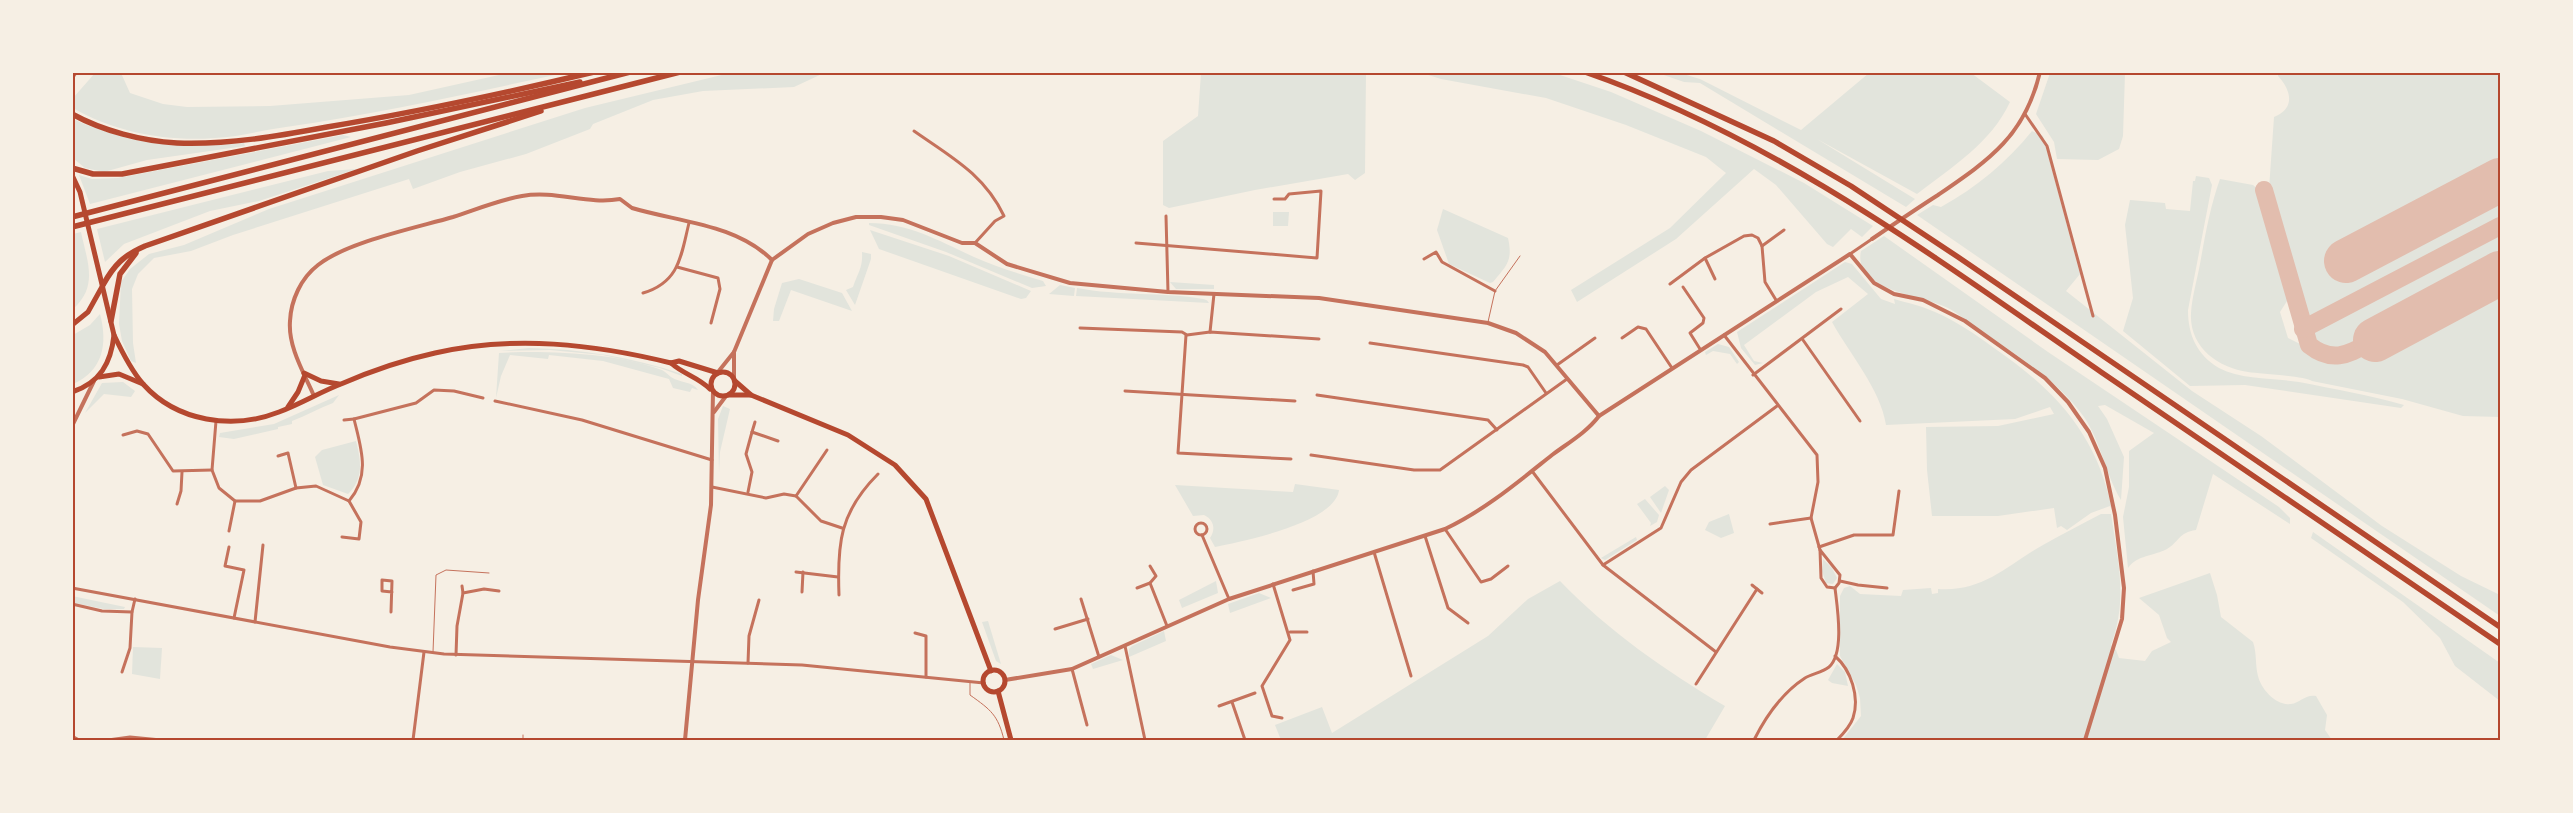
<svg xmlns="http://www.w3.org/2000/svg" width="2573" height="813" viewBox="0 0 2573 813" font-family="Figtree,sans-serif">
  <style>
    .green { fill: #e2e4dc }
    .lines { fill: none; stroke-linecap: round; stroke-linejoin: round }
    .taxiway { stroke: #e2bdae; stroke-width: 18 }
    .runway { stroke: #e2bdae; stroke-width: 44 }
    .service { stroke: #c5725c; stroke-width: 1 }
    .minor { stroke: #c5725c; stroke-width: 3 }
    .tertiary { stroke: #c5725c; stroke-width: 4 }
    .trunk { stroke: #b5482f; stroke-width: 5 }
    .motorway { stroke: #b5482f; stroke-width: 5.5 }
    .neatline { fill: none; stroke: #b5482f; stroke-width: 2 }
  </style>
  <rect width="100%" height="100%" fill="#f6efe4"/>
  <g class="green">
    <path d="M734,72L824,73L794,87L703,91L653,100L593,124L590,129L526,154L460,172L413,189L409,179L233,235L191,251L154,258L138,274L132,289L133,343L136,363L131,361L122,341L119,324L121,282L130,269L149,254L184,245L269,209L585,108Z"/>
    <path d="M95,73H121L130,93L163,104L187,107L270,106L409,95L508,73H564C472,93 380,113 286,127C262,130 239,137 215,138C167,142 114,132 73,108V98Z"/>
    <path d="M1201,73H1366L1365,173L1355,180L1348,174L1255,190L1169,208L1163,205V141L1198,116Z"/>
    <path d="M1422,73H1554L1611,92L1701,131L1804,183L1873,226L1862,237L1851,229L1833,247L1827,244L1776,185L1754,169L1676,239L1577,302L1571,290L1670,228L1726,173L1706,157L1626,125L1546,98L1441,79Z"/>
    <path d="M1658,73H1680L1700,79L1801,130L1869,73H1971L2010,102C1991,143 1952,167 1917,194L1817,139L1915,199L1906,207L1700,83L1684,82Z"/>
    <path d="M2050,73H2125L2123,136L2119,149L2098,160L2057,159L2054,142L2036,114Z"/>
    <path d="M2278,73H2500V262C2459,284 2416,305 2375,328C2363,334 2353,348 2340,351C2326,354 2315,344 2309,333L2269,189L2274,117C2296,108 2291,90 2278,76Z"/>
    <path d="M72,118C82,124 93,127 104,131C153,148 193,147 244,143L245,146L147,160L104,172L85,168L73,158Z"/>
    <path d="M2032,131L2043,136L2080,274L2066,291L2192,391L2261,436L2382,526L2461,576L2500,595V616L1917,215L1933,205L1941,207C1977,187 2006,163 2032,131Z"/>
    <path d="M343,135L351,137L90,204L79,175L92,179L118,178Z"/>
    <path d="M357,169L259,201L210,211L124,244L105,262L97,229L328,171Z"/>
    <path d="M2196,176L2209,178L2212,185L2188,310C2188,335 2197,355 2219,368C2242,380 2274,378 2299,382C2334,389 2370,395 2404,405L2401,408L2245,385L2190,386L2123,331L2133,298L2125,225L2130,200L2165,203L2166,209L2190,211L2193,181H2195Z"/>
    <path d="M2220,179L2253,185L2260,191L2289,298L2280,312L2288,338C2293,341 2300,343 2305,347C2312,353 2317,360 2327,362C2360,367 2466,304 2500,286V417L2463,416L2402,399L2312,381C2306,376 2260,374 2248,372C2218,368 2189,347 2191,313C2192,297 2197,280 2200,264C2205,236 2210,207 2220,179Z"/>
    <path d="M1443,209L1508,238C1513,261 1507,265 1493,282L1490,283L1449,264L1437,230Z"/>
    <path d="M1273,212H1289L1288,226H1273Z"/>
    <path d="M869,223C909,223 939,241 974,257C996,267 1020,274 1043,281L1046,286L1032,288L946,252L869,225Z"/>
    <path d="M870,230L949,256L1031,291L1026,298L1021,299L879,249Z"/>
    <path d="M81,232C87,261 99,286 73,309V234Z"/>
    <path d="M1884,236L2048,352L2279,507L2290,518V524L2213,474L2196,530C2179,532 2178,543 2167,549C2154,556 2137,555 2128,568L2123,517L2129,487V451L2154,433L2105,405L2098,406L2107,419L2124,457L2121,500C2105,473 2101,442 2084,417C2059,382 2021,358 1986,334C1973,326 1961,315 1948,308C1926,296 1852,291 1861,251Z"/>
    <path d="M862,252L871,254V259L855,305L846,290L853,287C858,272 863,268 862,252Z"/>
    <path d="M1845,262L1852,264L1881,299L1895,304L1894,299C1908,303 1922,306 1935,312C1956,321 1975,334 1994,348C2055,390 2097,434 2112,510L2110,506L2091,513L2067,530L2061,526L2057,528L2054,508L1998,516H1932L1927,470L1926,427L1998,426L2054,414L2050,407L2015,419L1886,425C1881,390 1849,353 1832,322L1868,294L1848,277L1816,292L1744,345L1754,361L1763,363L1755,365L1741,348L1737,332Z"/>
    <path d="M799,279L842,293L852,311L791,290L779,321H773L774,309L782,283Z"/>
    <path d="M1170,282L1214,285V289H1176Z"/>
    <path d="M1060,285L1075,288L1074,296L1049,294Z"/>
    <path d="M1077,288C1118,296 1164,292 1203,299C1207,300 1207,300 1209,303L1076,296Z"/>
    <path d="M100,314C108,344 103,371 73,384V335L90,325Z"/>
    <path d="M1718,344L1729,347L1739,362L1737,364L1730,354L1713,351L1706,355L1705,352Z"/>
    <path d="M529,348C581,349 632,357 682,374V376L660,368L603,355L550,350L500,351Z"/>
    <path d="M521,352C565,352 620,354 662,370C666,372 668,375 671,377C680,383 692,381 698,390L692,388L690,392L673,388L669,379L603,361L549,355L548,359L510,355L501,376L496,398L499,353Z"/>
    <path d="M123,382L135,391L131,397L104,394L85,413L102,383Z"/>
    <path d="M339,395L333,403C319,408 306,416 292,421V424L278,427V429L234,439L219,437L220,433L274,424Z"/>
    <path d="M723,406L730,409L720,452L719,473L718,419Z"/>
    <path d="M356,441C361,461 364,478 348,494L323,485L315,457L322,450Z"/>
    <path d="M1295,484L1339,490C1335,523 1243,541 1215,547L1210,538C1216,529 1214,520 1204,515L1193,516L1175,485L1293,492Z"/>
    <path d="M1665,486L1669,490L1661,513L1650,497Z"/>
    <path d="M1645,499L1659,515L1657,522L1650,526L1651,523L1637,504Z"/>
    <path d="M1729,514L1734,533L1721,538L1705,530L1709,522Z"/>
    <path d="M2101,514H2111C2118,561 2128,599 2111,645L2116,650L2119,658L2145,661L2152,651L2171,642L2167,638L2159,615L2139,598L2210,573L2217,595L2221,617L2253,642C2257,653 2255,665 2258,676C2261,689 2276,706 2291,704C2300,703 2305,694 2316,696L2327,715L2325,730L2332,740H1842L1861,716L1860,698L1856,685L1840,656V596L1844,588L1850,586L1860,594L1901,596L1903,590L1931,588L1932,594L1938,593V589C1984,592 2006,566 2043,545C2062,534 2082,524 2101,514Z"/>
    <path d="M2313,532L2500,663V701L2455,666L2440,638L2403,602L2311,538Z"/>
    <path d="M1636,537L1637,540L1605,560L1601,558Z"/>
    <path d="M1823,559L1832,568L1837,578L1833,584L1826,583L1822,571Z"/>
    <path d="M1216,581L1218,593L1182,608L1179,600Z"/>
    <path d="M1560,581C1608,631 1666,671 1725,706L1705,740H1281L1275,725L1322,707L1332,733L1488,636L1528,599Z"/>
    <path d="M1259,593L1271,598L1230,613L1228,604Z"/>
    <path d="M72,596L125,607L124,609H104L74,603Z"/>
    <path d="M988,621L1001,664L996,661L982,622Z"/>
    <path d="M1164,631L1166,641L1129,657V649L1132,646Z"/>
    <path d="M133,647L162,648L160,679L132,674Z"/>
    <path d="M1111,655L1123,660L1093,669L1091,664Z"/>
    <path d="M1837,664L1845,672L1848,686L1832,683L1828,680Z"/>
  </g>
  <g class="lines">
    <g class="taxiway">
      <path d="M2264,190L2309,345C2334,365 2350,353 2375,340"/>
      <path d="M2303,329L2500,226"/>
    </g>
    <g class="runway">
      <path d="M2346,261L2500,180"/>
      <path d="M2375,340L2500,273"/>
    </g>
    <g class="service">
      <path d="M1488,322L1495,291L1520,256"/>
      <path d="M433,652L436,575L446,570L489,573"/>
      <path d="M970,683V695C991,710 998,715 1004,740"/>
      <path d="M523,740V735"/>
    </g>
    <g class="minor">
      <path d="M2025,114L2047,146L2093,316"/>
      <path d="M914,131C951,157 984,174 1004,216L995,221L975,243"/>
      <path d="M1166,216L1168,292"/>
      <path d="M1136,243L1317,258L1321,191L1289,194L1285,199H1274"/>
      <path d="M1762,246L1784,230"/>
      <path d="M1850,254L1872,239"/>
      <path d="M1705,258L1715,279"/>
      <path d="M1424,259L1436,252L1442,262L1495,291"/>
      <path d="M677,267L718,278L720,289L711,323"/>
      <path d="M1670,284L1705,258L1744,236L1752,235L1758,238L1762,246L1765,282L1776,300"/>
      <path d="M1683,287L1704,318L1703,323L1690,333L1700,349"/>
      <path d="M643,293C680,282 681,255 689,223"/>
      <path d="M1080,328L1182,332L1187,335L1210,332L1319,339"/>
      <path d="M1210,332L1214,294"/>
      <path d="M1186,335L1178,453L1291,459"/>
      <path d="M1724,335L1817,455L1818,482L1811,518L1820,550"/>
      <path d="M1622,338L1638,327L1646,329L1672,368"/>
      <path d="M1803,340L1860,421"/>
      <path d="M1370,343L1523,365L1528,367L1546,393"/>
      <path d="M1557,365L1595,338"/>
      <path d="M1753,375L1841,309"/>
      <path d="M1125,391L1295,401"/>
      <path d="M1317,395L1488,420L1497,430"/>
      <path d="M495,401L582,420L712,460"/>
      <path d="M344,420L354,419"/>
      <path d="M216,421L212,470L219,488L235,501H260L296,488L316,486L349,501C371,475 361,448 354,419L416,403L434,390L454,391L483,398"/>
      <path d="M752,432L755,422"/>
      <path d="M123,435L137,431L148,434L173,471L212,470"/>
      <path d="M1311,455L1414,470H1440L1567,379"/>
      <path d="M278,456L288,453L296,488"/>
      <path d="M1532,471L1603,565L1716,652"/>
      <path d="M712,487L766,498L784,494L796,496L821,521L842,528"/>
      <path d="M748,492L752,472L746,454L752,432L778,441"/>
      <path d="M796,496L827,450"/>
      <path d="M177,504L181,491L182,472"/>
      <circle cx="1201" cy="529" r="6"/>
      <path d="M1770,524L1811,518"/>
      <path d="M1445,529L1481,582L1491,579L1508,566"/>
      <path d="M229,531L235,501"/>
      <path d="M1202,535L1229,599"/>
      <path d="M1425,536L1448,608L1468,623"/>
      <path d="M342,537L359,539L361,522L349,501"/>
      <path d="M229,547L225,566L244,570L234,618"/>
      <path d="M1819,547L1854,535H1893L1899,491"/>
      <path d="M1820,550L1840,575L1839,583L1835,588L1827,587L1821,578Z"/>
      <path d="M1374,552L1411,676"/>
      <path d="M1603,565L1661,528L1681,482L1691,470L1777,406"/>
      <path d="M796,572L838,577"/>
      <path d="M1840,581L1858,585L1887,588"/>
      <path d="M1150,583L1167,626"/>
      <path d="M1273,584L1290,640L1262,686L1272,716L1282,718"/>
      <path d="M1752,585L1762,593"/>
      <path d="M462,586L463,593"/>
      <path d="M72,588L390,647L444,654L802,665L984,683"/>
      <path d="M1137,588L1150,583L1156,576L1150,566"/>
      <path d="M1293,590L1314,584L1313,571"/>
      <path d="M802,592L803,572"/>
      <path d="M839,595C837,543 840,512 878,474"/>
      <path d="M1081,599L1099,657"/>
      <path d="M72,604L102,611L132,612L135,599"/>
      <path d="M391,612L392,581L382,580V591L392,592"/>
      <path d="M255,622L263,545"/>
      <path d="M1055,629L1088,619"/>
      <path d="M1290,632H1307"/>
      <path d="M915,633L926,636V677"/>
      <path d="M1125,646L1145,740"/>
      <path d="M456,655L457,626L463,593L484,589L499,591"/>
      <path d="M1835,656C1851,670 1860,697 1853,718C1850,727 1843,734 1837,740"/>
      <path d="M748,663L749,636L759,600"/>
      <path d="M1072,669L1087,725"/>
      <path d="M122,672L130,648L132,612"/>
      <path d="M1696,684L1757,589"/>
      <path d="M1232,702L1245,740"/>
      <path d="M1219,706L1255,693"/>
      <path d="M72,736L79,740"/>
      <path d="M108,740L130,737L161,740"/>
      <path d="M413,740L424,652"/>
      <path d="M1754,740C1766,716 1782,693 1805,678C1812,674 1823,672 1829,667C1845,653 1837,606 1835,588"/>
    </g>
    <g class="tertiary">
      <path d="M72,78L76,72"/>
      <path d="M1872,239C1894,224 1916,209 1938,195C1989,160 2025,136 2040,72"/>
      <path d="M718,372L734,352L772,260L808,234L833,223L856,217H881L903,220L962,243H975L1007,264L1070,283L1168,292L1319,298L1488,323L1516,333L1545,352L1599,416"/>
      <path d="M734,378V352"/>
      <path d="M314,396C304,373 288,347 290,321C291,300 301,278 318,265C347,242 415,228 453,217C475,210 499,200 522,196C556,190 587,205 620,199L632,208C679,222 736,224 772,260"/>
      <path d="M714,412L726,396"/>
      <path d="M72,426L94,381"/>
      <path d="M1005,680L1072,669L1229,599L1445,529C1485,510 1518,482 1552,455C1568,443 1587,432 1599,416L1850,254L1874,283L1894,294L1923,300L1965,321L2045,378L2068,402L2089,432L2105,468L2115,515L2124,588L2122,619L2085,740"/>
      <path d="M685,740L698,600L711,505L713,391"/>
    </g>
    <g class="trunk">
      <path d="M72,175L80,192L114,335C111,363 100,383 72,392"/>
      <path d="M72,325L88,312L103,285"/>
      <path d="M114,335C122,352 131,370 143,384C177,422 233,430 279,412C301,404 320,392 341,384C371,371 403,360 435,353C514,335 594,344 671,363L679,361L718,373"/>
      <path d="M671,363C683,374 698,377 710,389"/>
      <circle cx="723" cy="384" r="12"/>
      <path d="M304,373L321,381L339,384"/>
      <path d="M99,377L119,374L143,384"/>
      <path d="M735,381L751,395L848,435L895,465L926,499L991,671"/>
      <path d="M729,395H751"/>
      <path d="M288,407L298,392L305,375"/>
      <circle cx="994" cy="681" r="11"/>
      <path d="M998,691L1011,740"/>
    </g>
    <g class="motorway">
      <path d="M1585,72C1775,138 1937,259 2101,372C2233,463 2368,553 2500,644"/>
      <path d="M1624,72L1774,141L1851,186L1958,257L2500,627"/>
      <path d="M72,114C103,131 142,141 177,143C228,145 278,136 327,127C417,112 506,93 594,72"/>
      <path d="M72,168L93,174H122L386,123L580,82"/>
      <path d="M72,217L630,72"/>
      <path d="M72,227L680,72"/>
      <path d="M103,285C114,265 124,255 145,246L417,151L541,111"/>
      <path d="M111,321L120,274L136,253"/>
    </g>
  </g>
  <rect width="2573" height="813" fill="none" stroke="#f6efe4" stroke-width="148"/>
  <rect x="74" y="74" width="2425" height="665" class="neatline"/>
</svg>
